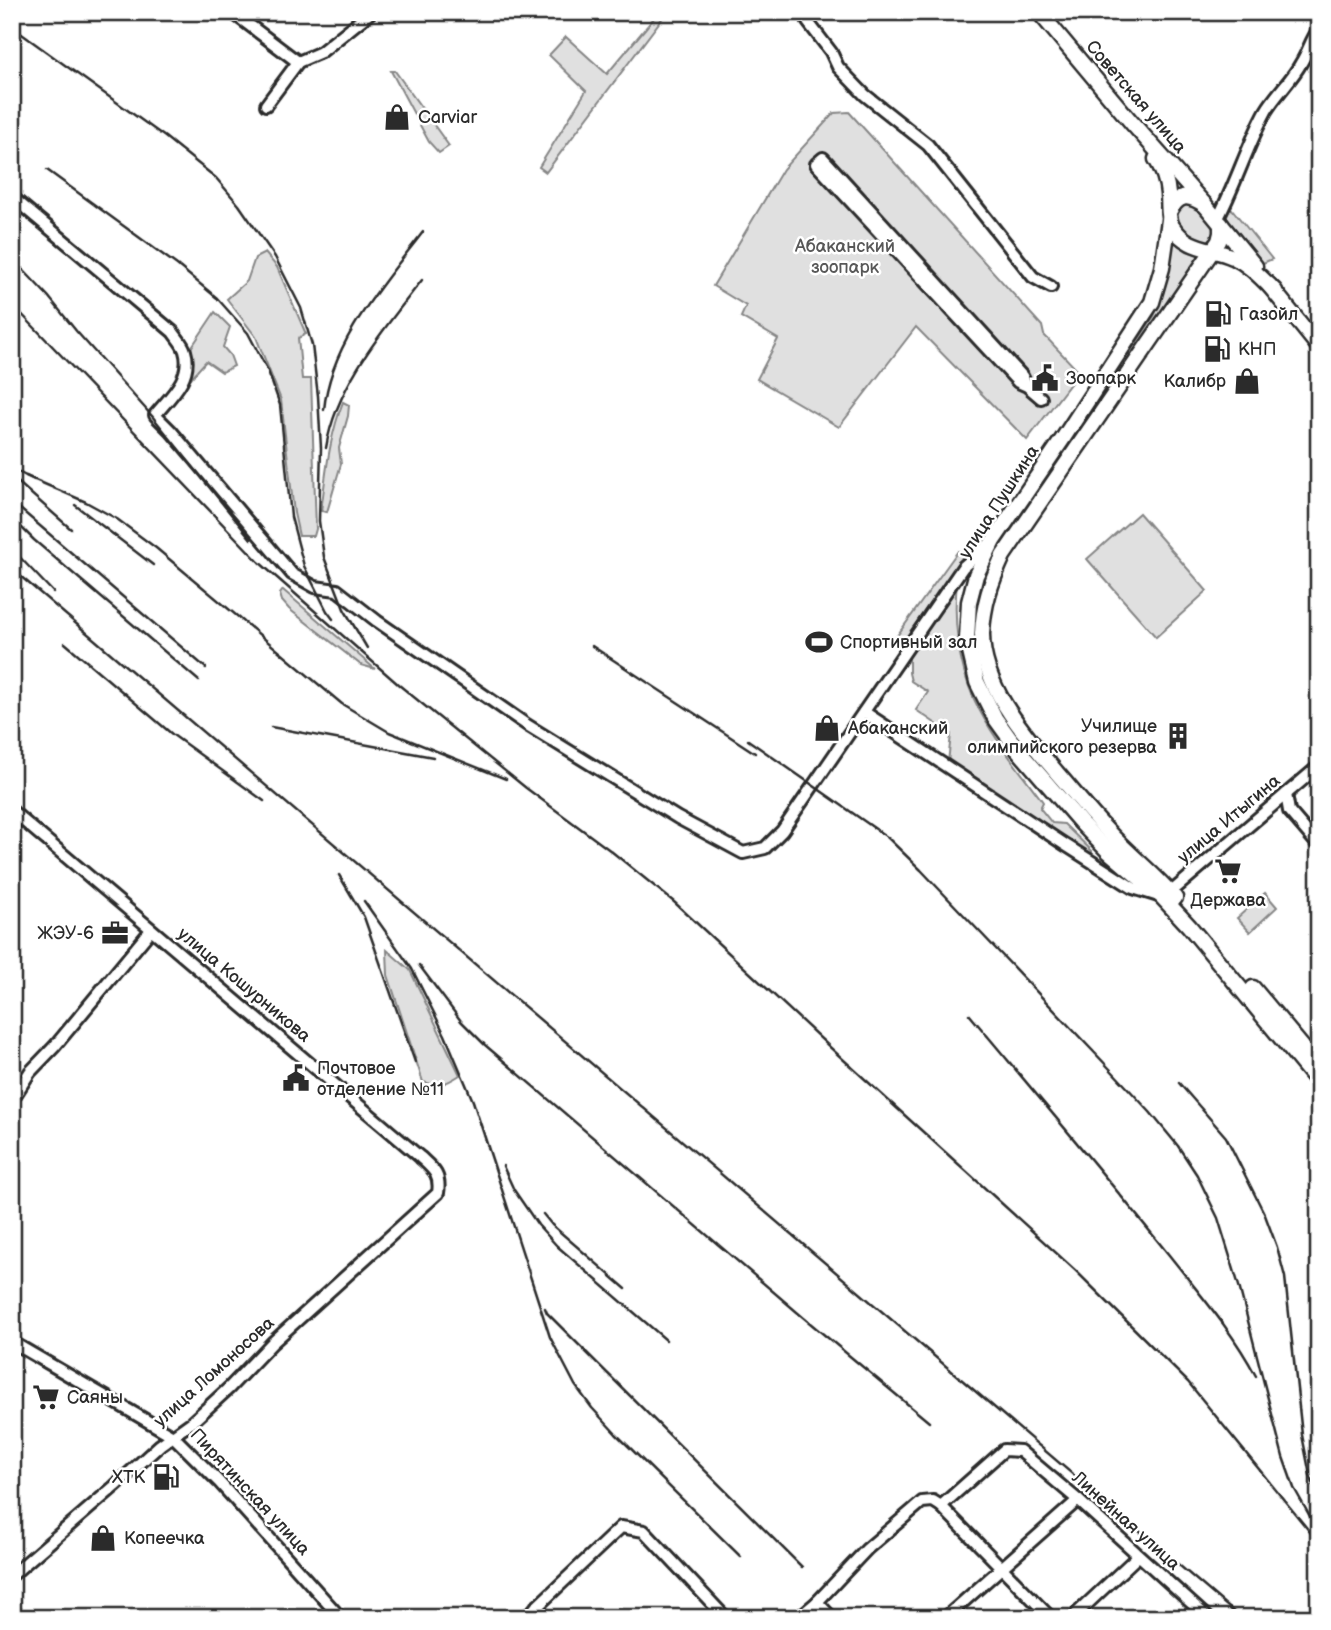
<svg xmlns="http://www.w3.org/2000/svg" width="1331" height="1630" viewBox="0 0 1331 1630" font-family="'Balsamiq Sans',sans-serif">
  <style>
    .green { fill: #e0e0e0; stroke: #868686; stroke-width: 2 }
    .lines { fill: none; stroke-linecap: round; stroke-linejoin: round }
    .minor-casing { stroke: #2b2b2b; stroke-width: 16 }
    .major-casing { stroke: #2b2b2b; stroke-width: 19 }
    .minor { stroke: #fff; stroke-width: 10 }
    .major { stroke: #fff; stroke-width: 14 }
    .rail { stroke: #2b2b2b; stroke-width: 2.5 }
    .labels { text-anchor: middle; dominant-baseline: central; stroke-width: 5; stroke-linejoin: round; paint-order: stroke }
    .street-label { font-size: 18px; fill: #2b2b2b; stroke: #fff }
    .poi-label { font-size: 18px; fill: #2b2b2b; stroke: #fff; text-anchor: start }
    .park-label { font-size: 18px; fill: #585858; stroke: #fff }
  </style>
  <rect width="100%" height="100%" fill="#fff"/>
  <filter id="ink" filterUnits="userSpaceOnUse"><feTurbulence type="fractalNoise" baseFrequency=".0143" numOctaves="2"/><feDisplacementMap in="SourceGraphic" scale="14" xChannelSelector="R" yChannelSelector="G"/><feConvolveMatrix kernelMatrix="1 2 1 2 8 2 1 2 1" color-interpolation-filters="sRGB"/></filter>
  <g filter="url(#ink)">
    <g class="green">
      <path d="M659,12H667L546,172L539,167L586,91L549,55L566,37L607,74Z"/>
      <path d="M391,71H395L449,146L439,153L429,142Z"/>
      <path d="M849,112L1042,326L1044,335L1079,372L1027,440L916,327L839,427L757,379L778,339L741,317L746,306L713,286L783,169L834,113Z"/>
      <path d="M1183,204C1189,204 1195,205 1200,209C1213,217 1224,240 1200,243C1186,233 1165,222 1183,204Z"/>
      <path d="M1232,209L1272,259L1263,263L1226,217L1227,211Z"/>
      <path d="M1174,240L1187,251L1200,255L1072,442L1071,441L1154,316C1166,290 1170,269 1174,240Z"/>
      <path d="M265,253L277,267L306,334L298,338L302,379H311L316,529L314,536H299L294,513L281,400L256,337L227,299L247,281L255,258Z"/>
      <path d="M215,312L230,327L223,347L230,355L234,366L222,372L206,361L191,378L189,368L193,358L189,351Z"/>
      <path d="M343,402L349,405L348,416L339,448L341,464L327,512L321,511C326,474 329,437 343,402Z"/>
      <path d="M1139,513L1207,591L1156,637L1087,559Z"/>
      <path d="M958,551L964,555L900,646L894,640Z"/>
      <path d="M957,582C953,621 958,663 974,699C991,736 1019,769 1043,802L1040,808L1052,823L1064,824L1092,851V856H1089L948,763L951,734L916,710L928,692L911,681L909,673V653Z"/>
      <path d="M283,590L375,669L361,665L289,609L282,601L280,594Z"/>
      <path d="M1265,893L1277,907L1250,932L1237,918Z"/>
      <path d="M387,950L410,970L460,1075C446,1084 439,1087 423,1082L388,975Z"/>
    </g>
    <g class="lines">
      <defs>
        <g id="minor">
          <path d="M232,12L298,62"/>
          <path d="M808,12V22L831,52L838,67L865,95L928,145L1033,277L1051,287"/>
          <path d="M266,105L298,62L321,52L371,12"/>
          <path d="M12,197L173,332C177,338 183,344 185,351C193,377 171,396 155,415L171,431L292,574L315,587L337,590L377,621L527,725L678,818L743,853L765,848L782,831L963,567L988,545"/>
          <path d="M1217,220C1236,184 1247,146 1266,111C1276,94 1292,80 1301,63C1308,52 1311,40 1319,29"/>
          <path d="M1027,386L1018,382L816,164L823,158L1022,376L1027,386L1041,398"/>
          <path d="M864,712L1064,844L1133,888L1162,897L1170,893L1319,766"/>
          <path d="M1286,794L1289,811L1319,846"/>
          <path d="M12,811L420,1157C433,1169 441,1174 438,1193L272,1343L229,1388L192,1422L160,1445L115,1486L12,1575"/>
          <path d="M12,1100L30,1072L55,1046L151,930"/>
          <path d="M12,1342L173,1436L219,1482L341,1618"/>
          <path d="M941,1506L1004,1450L1020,1451L1078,1500L1208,1618"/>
          <path d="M817,1602L832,1618"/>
          <path d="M536,1607L547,1618"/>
          <path d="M525,1618L621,1527L644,1531L726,1618"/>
          <path d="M798,1618L817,1602L867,1549L922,1502L933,1501L941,1506L1051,1618"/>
          <path d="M945,1618L1078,1500"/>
          <path d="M1072,1618L1138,1556"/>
        </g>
        <g id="major">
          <path d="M1039,12L1132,123L1205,205"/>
          <path d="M1156,159C1163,170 1167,181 1168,194C1169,204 1167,217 1172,226C1187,250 1210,247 1233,257C1250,265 1262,279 1275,291"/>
          <path d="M1169,212C1179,193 1189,194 1205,205L1255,266"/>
          <path d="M1169,220L1162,268L1152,302L1062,440L993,541L976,575L969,602L967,639L977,682L995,718L1018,750L1082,824L1108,851L1162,897L1189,926L1319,1084"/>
          <path d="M1269,285L1319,347"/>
          <path d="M1175,898C1158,878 1137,861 1118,842C1096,820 1077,796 1057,773C1025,735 982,687 982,634C983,605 991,582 1003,556L1219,241L1221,233V224"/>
          <path d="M1253,988L1319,1067"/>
        </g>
      </defs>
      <use href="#minor" class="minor-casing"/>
      <use href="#major" class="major-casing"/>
      <use href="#minor" class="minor"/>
      <use href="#major" class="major"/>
      <g class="rail">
        <path d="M12,27L165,137L216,178L239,205L275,257L301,308L312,345L318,396L321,448L319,521L324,557L344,609L367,648"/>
        <path d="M47,170L177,265L217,298L248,333L268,371L280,405L291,517L304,566L327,611L333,619"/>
        <path d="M12,258L48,296L77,332L152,416L251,539"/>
        <path d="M12,304L259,562L399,685L526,788L611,851L674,902L834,1051L1076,1271L1188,1382L1319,1543"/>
        <path d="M324,410C330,343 383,284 423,232"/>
        <path d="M326,448C336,385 384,329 422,280"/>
        <path d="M12,469L34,480"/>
        <path d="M26,476L86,502L117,519L156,548L342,704L389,732L506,779"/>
        <path d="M12,477L71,529"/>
        <path d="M12,502L206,668"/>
        <path d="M75,505L153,565"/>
        <path d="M12,518L34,540L199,681"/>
        <path d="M12,549L53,592"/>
        <path d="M12,569L1241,1618"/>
        <path d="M65,643L173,735L264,801"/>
        <path d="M592,646L755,753"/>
        <path d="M271,727L433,757"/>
        <path d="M748,740L887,837L921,870L1110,1069L1150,1112L1178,1146L1197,1175L1218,1218L1239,1286L1283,1457L1294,1488L1317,1529"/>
        <path d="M339,875L364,917L415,1062"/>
        <path d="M364,901L412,969L445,1035L473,1101L550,1337L575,1385L592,1408L616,1434L741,1557"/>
        <path d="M419,965L461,1021L485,1045L804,1318L929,1422"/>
        <path d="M969,1014C1036,1094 1104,1174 1169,1255C1199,1293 1233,1332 1256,1376"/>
        <path d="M1179,1083L1226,1137L1265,1215L1277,1247L1285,1277L1302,1435L1310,1475L1319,1501"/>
        <path d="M503,1166L514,1190L538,1225L557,1246L666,1340"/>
        <path d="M543,1214L552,1225L626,1289"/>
        <path d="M545,1308L547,1313L577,1343L802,1567"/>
      </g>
    </g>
  </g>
  <defs>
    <symbol id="shop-bare" viewBox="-9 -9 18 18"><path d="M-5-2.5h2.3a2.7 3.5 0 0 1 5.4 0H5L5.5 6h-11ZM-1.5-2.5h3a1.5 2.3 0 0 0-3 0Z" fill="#2b2b2b" stroke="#fff" stroke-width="2.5" paint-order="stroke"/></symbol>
    <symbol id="fuel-bare" viewBox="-9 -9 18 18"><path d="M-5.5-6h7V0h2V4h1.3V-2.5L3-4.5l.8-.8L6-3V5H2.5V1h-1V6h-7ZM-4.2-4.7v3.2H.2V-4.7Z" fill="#2b2b2b" stroke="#fff" stroke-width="2.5" paint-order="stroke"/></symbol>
    <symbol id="civic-bare" viewBox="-9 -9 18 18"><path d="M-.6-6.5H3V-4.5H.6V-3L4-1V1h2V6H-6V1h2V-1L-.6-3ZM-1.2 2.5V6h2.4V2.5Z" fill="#2b2b2b" stroke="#fff" stroke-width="2.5" paint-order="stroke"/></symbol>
    <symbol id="stadium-bare" viewBox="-9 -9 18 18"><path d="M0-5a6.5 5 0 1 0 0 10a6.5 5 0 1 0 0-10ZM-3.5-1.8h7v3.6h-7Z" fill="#2b2b2b" stroke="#fff" stroke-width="2.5" paint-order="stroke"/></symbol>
    <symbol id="building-bare" viewBox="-9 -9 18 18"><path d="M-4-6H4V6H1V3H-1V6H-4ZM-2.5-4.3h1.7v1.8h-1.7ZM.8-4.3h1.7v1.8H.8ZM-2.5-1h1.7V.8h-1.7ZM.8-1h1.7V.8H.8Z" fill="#2b2b2b" stroke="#fff" stroke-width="2.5" paint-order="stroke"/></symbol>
    <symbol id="supermarket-bare" viewBox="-9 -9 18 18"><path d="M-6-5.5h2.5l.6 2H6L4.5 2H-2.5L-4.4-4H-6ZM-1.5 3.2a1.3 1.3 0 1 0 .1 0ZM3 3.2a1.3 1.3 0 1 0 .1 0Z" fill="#2b2b2b" stroke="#fff" stroke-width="2.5" paint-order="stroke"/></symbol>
    <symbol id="office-bare" viewBox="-9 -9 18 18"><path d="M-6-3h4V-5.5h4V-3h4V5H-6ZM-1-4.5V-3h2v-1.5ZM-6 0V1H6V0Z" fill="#2b2b2b" stroke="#fff" stroke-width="2.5" paint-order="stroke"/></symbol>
  </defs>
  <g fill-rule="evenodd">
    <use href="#shop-bare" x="378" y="98" width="38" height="38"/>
    <use href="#fuel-bare" x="1199" y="295" width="38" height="38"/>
    <use href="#fuel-bare" x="1198" y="330" width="38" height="38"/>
    <use href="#civic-bare" x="1026" y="359" width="38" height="38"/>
    <use href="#shop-bare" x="1228" y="362" width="38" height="38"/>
    <use href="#stadium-bare" x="800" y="623" width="38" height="38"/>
    <use href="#shop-bare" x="808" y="709" width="38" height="38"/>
    <use href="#building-bare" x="1159" y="717" width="38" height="38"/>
    <use href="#supermarket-bare" x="1209" y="852" width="38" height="38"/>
    <use href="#office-bare" x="96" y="914" width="38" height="38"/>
    <use href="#civic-bare" x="277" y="1059" width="38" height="38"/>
    <use href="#supermarket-bare" x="27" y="1378" width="38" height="38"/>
    <use href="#fuel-bare" x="147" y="1458" width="38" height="38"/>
    <use href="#shop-bare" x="84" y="1519" width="38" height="38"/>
  </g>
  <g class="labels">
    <g class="street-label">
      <text transform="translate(1136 97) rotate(49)">Советская улица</text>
      <text transform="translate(999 502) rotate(-57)">улица Пушкина</text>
      <text transform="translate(1229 819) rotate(-40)">улица Итыгина</text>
      <text transform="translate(244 985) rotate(40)">улица Кошурникова</text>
      <text transform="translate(214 1372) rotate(-42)">улица Ломоносова</text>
      <text transform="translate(250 1492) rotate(47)">Пирятинская улица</text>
      <text transform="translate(1126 1521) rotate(42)">Линейная улица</text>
    </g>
    <g class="poi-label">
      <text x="418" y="117">Carviar</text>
      <text x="1239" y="314">Газойл</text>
      <text x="1238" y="349">КНП</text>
      <text x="1066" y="378">Зоопарк</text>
      <text x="1226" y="381" text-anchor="end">Калибр</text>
      <text x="840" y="642">Спортивный зал</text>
      <text x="1157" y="726" text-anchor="end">Училище<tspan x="1157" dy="21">олимпийского резерва</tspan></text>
      <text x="848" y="728">Абаканский</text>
      <text x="1228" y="900" text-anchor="middle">Держава</text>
      <text x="94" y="933" text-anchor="end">ЖЭУ-6</text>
      <text x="317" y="1068">Почтовое<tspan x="317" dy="21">отделение №11</tspan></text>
      <text x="67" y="1397">Саяны</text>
      <text x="145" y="1477" text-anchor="end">ХТК</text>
      <text x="124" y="1538">Копеечка</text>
    </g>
    <g class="park-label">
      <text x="845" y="246">Абаканский<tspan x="845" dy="21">зоопарк</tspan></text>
    </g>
  </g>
  <rect width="1331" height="1630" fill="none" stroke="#fff" stroke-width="42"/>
  <rect x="21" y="21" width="1289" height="1588" fill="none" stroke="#2b2b2b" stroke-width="2.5" filter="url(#ink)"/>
</svg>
